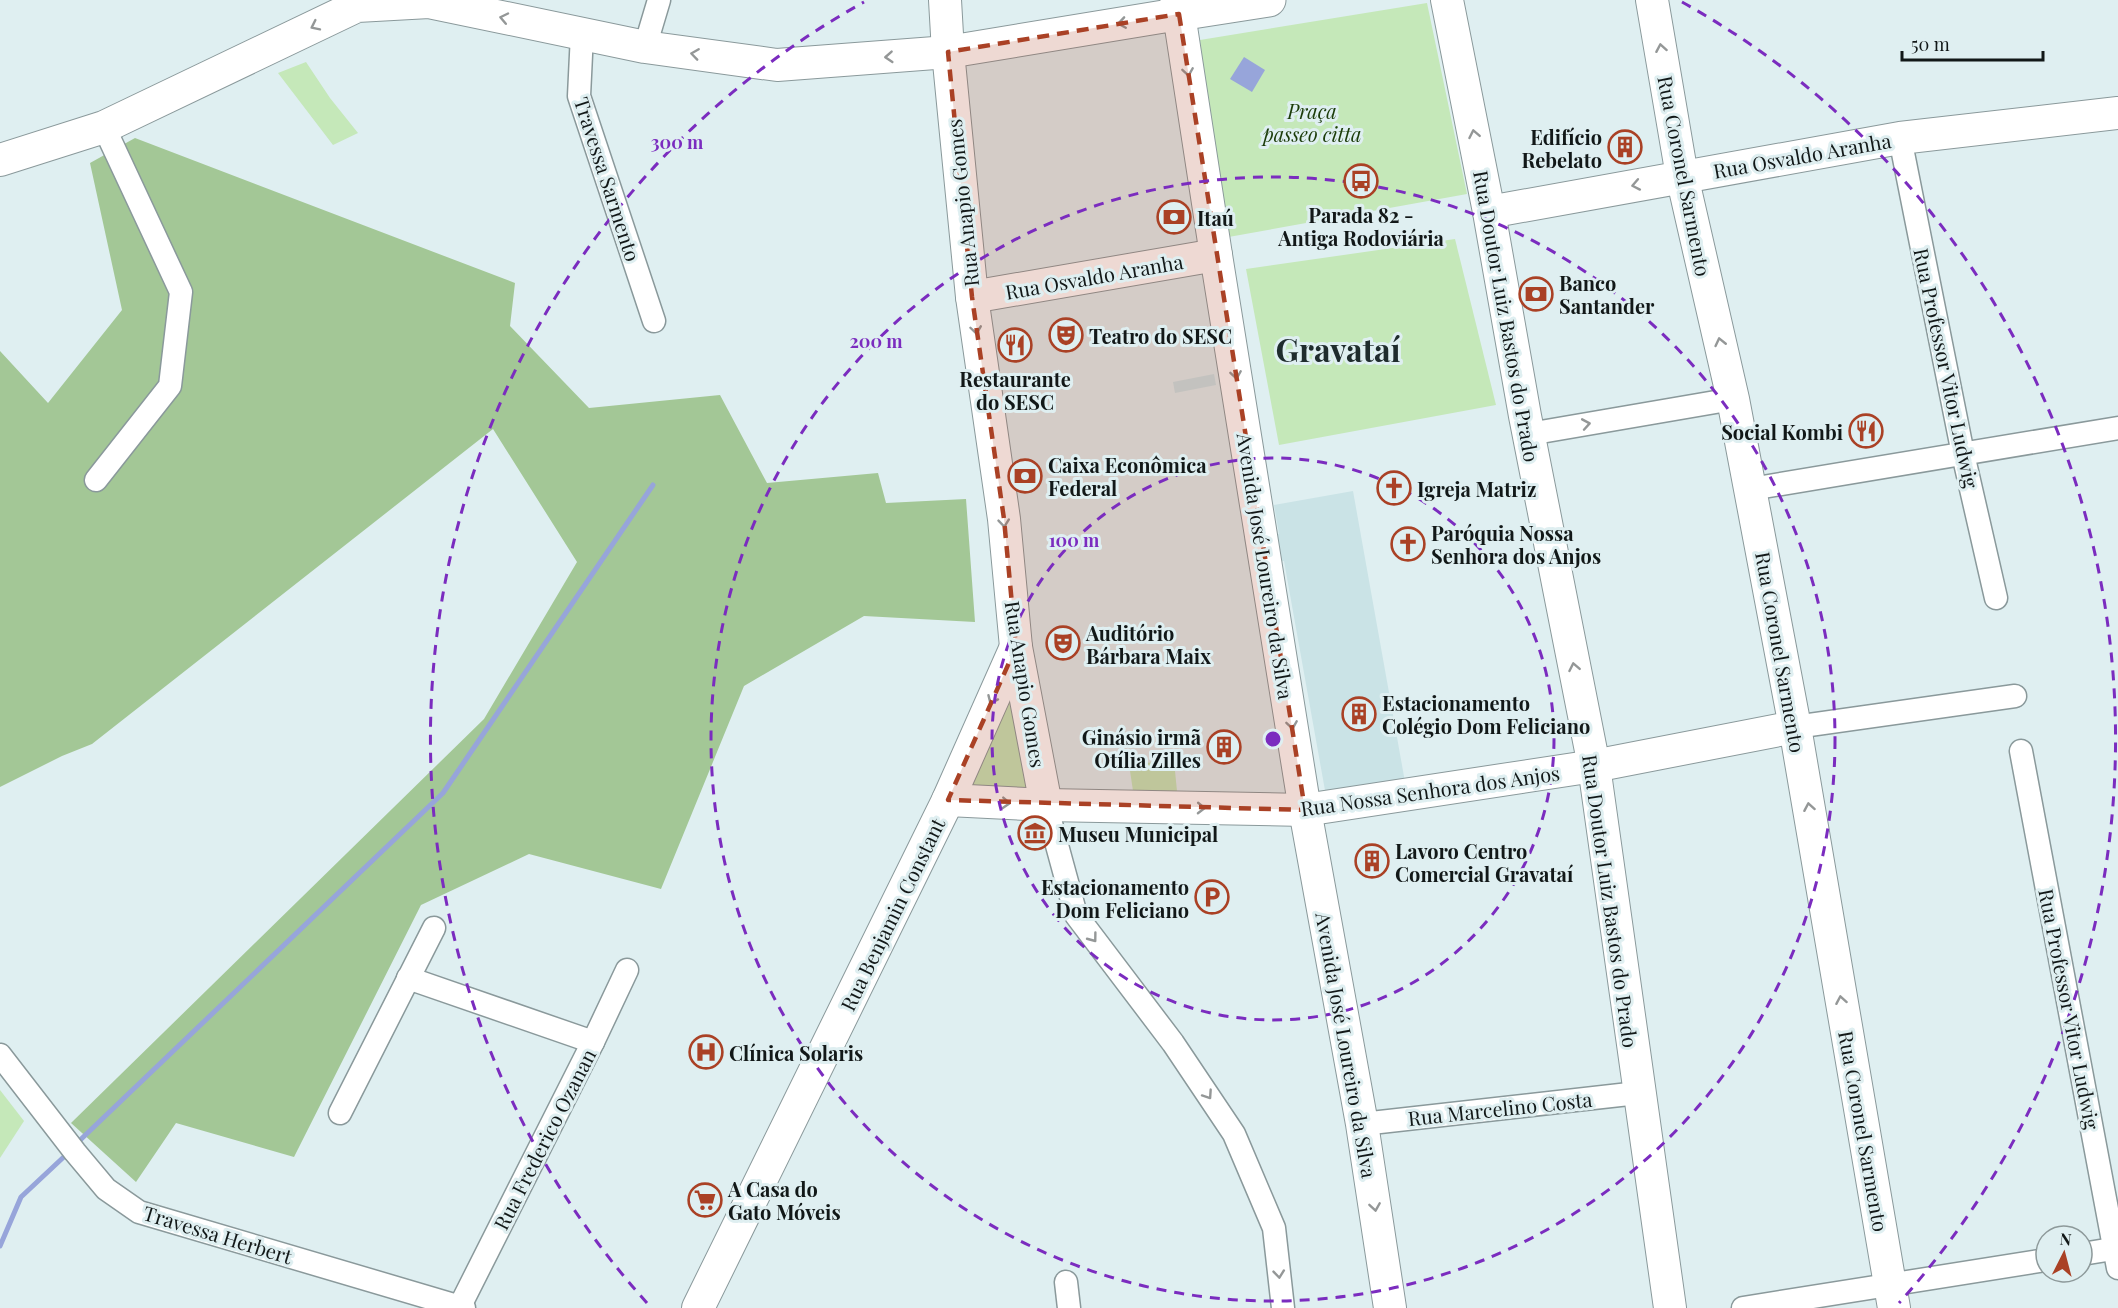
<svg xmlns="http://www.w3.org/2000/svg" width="2118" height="1308" viewBox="0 0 2118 1308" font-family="'Playfair Display',serif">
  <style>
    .built { fill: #cae3e6 }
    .green { fill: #c5e8b9 }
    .forest { fill: #a3c796 }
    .water { fill: #97a5da }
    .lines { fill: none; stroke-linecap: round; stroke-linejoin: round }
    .stream { stroke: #97a5da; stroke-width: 5 }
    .street-casing { stroke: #8a999b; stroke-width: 25 }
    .secondary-casing { stroke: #8a999b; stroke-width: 34 }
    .primary-casing { stroke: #8a999b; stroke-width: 35 }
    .street { stroke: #fff; stroke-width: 22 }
    .secondary { stroke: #fff; stroke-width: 32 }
    .primary { stroke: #fff; stroke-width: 33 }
    .oneway { stroke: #949797 }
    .marked { fill: #aa4125; fill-opacity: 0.2; stroke: #aa4125; stroke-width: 4.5; stroke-dasharray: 12 8; stroke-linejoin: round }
    .ring { fill: none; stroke: #7b2cbf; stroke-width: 3; stroke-dasharray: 10 8 }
    .labels { text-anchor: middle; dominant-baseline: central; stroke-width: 6; stroke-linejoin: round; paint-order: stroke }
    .park-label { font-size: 20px; font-style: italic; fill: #1b3c09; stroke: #dfeff1 }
    .poi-label { font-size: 20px; font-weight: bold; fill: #121818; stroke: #dfeff1; text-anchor: start }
    .street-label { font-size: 20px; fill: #121818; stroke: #dfeff1 }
    .town-label { font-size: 32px; font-weight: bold; fill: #1f2c2d; stroke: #dfeff1 }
    .centre { fill: #7b2cbf; stroke: #dfeff1; stroke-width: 3 }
    .ring-label { font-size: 18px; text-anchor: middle; font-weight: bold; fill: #7b2cbf; stroke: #dfeff1; stroke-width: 6; stroke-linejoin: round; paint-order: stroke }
  </style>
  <rect width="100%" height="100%" fill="#dfeff1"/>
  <g class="built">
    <path d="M1214,374L1216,385L1175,393L1173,382Z"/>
    <path d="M1353,491L1405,782L1326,796L1284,561L1249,565L1244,539L1279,534L1274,505Z"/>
  </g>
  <g class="green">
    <path d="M1427,3L1467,194L1223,238L1200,40Z"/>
    <path d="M306,62L330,98L358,133L333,145L278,73Z"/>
    <path d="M1455,239L1496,405L1279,445L1246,269Z"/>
    <path d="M1012,674L1035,791L962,788Z"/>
    <path d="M1174,761L1177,791H1133L1129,764Z"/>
    <path d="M0,1090L24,1121L0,1158Z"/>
  </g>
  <path class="forest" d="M135,138L515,283L510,326L589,408L720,395L767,483L878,473L886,503L966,499L975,622L864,616L744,686L661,889L529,854L421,905L294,1157L176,1123L136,1182L71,1123L484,719L577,562L493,429L92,744L62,756L0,787V351L48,403L122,310L90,163Z"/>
  <path class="water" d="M1244,57L1265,70L1252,92L1230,79Z"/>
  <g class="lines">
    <g class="stream">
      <path d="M76,1144L443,793L653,485"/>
      <path d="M0,1246L21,1197L68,1153"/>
    </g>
    <defs>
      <g id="street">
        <path d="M582,34L579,96L654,321"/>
        <path d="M645,47L659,0"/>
        <path d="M1900,138L1963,454L1996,598"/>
        <path d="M1529,434L1733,399"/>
        <path d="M96,480L170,386L181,292L104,127"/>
        <path d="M1751,489L2118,428"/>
        <path d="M1795,727L2015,696"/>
        <path d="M2021,751L2118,1268"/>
        <path d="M1046,805L1076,915L1173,1043L1234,1134L1274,1228L1283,1308"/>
        <path d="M408,978L593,1042"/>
        <path d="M0,1055L75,1152L106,1189L139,1212L464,1308"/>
        <path d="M340,1113L434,928"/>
        <path d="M1362,1124L1638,1093"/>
        <path d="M2082,1254L2118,1248"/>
        <path d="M1066,1282L1069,1308"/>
        <path d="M459,1308L593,1042L627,970"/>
        <path d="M1743,1308L2046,1260"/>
      </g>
      <g id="secondary">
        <path d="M945,0L948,52L972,297L1004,519L1016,647L1046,805"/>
        <path d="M1447,0L1489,212L1525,416L1594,766L1670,1308"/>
        <path d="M1652,0L1682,176L1733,399L1795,727L1894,1308"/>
        <path d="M0,160L104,127L357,6L429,2L645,47L777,65L948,52L1179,14L1216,255L1305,810L1362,1124L1390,1308"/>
        <path d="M1489,212L1900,138L2118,113"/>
        <path d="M972,297L1216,255"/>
        <path d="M948,800L1046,805L1305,810L1594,766L1795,727"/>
        <path d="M698,1308L948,800L1016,647"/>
      </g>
      <path id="primary" d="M1177,0L1179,14L1269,0"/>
    </defs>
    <use href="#street" class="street-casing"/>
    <use href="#secondary" class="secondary-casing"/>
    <use href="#primary" class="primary-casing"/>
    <use href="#street" class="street"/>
    <use href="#secondary" class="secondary"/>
    <use href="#primary" class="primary"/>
  </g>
  <defs><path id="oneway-chevron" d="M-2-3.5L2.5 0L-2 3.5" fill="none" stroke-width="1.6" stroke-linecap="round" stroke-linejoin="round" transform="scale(1.5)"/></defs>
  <g class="oneway">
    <use href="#oneway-chevron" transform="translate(504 18) rotate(-168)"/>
    <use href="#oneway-chevron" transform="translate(1122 23) rotate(171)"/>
    <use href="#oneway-chevron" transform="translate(315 26) rotate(154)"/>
    <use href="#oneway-chevron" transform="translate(1661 48) rotate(-100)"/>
    <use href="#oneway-chevron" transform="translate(695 54) rotate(-172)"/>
    <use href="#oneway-chevron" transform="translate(889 57) rotate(176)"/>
    <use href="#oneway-chevron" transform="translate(1188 72) rotate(81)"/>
    <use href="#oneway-chevron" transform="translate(1474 134) rotate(-101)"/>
    <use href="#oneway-chevron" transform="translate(1636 185) rotate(169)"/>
    <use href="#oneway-chevron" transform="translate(976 330) rotate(82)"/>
    <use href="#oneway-chevron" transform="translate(1720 342) rotate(-103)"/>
    <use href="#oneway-chevron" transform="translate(1236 375) rotate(81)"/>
    <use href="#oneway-chevron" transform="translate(1586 424) rotate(-10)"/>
    <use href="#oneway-chevron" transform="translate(1004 523) rotate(84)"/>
    <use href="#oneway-chevron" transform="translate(1574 667) rotate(-101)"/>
    <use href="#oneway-chevron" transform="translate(992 700) rotate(114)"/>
    <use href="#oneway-chevron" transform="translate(1292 725) rotate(81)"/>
    <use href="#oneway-chevron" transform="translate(1006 803) rotate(3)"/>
    <use href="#oneway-chevron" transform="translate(1809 807) rotate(-100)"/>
    <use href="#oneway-chevron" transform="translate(1201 808) rotate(1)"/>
    <use href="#oneway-chevron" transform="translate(1093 938) rotate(53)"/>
    <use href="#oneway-chevron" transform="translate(1841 1000) rotate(-100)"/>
    <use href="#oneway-chevron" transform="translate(1208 1095) rotate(56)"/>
    <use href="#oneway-chevron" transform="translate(1375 1207) rotate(81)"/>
    <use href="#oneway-chevron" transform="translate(1279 1274) rotate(84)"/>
  </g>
  <path class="marked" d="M1179,14L1305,810L948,800L1016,647L1004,519L972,297L948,52Z"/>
  <g class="ring">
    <circle cx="1273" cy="739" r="281"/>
    <circle cx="1273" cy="739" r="562"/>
    <path d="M647 1303A843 843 0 0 1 864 2M1682 2A843 843 0 0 1 1899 1303"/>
  </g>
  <defs>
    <symbol id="building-ring" viewBox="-11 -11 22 22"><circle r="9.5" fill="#dfeff1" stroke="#aa4125" stroke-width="1.5"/><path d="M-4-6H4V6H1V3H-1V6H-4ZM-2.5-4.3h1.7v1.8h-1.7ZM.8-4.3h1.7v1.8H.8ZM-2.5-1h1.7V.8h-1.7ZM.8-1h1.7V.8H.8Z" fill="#aa4125"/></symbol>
    <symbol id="bus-ring" viewBox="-11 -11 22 22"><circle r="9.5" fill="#dfeff1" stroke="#aa4125" stroke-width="1.5"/><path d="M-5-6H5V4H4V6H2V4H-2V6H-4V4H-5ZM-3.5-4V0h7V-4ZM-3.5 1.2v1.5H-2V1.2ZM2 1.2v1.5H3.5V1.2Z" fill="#aa4125"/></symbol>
    <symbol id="bank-ring" viewBox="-11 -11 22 22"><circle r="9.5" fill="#dfeff1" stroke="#aa4125" stroke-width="1.5"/><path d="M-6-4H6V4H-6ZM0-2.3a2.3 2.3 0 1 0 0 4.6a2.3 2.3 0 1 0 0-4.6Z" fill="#aa4125"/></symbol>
    <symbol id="theatre-ring" viewBox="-11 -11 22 22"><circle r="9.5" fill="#dfeff1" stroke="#aa4125" stroke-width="1.5"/><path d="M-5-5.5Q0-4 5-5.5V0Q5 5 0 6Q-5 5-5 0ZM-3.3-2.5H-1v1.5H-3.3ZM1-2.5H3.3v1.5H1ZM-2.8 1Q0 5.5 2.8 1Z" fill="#aa4125"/></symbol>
    <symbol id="restaurant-ring" viewBox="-11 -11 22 22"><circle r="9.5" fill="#dfeff1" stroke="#aa4125" stroke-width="1.5"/><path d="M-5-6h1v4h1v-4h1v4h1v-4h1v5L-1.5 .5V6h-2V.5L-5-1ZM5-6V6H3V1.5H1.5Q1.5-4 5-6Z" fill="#aa4125"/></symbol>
    <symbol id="church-ring" viewBox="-11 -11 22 22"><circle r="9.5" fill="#dfeff1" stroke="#aa4125" stroke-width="1.5"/><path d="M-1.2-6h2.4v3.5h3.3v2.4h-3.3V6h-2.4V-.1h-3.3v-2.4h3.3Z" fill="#aa4125"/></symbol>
    <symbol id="museum-ring" viewBox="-11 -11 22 22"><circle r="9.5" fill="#dfeff1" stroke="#aa4125" stroke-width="1.5"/><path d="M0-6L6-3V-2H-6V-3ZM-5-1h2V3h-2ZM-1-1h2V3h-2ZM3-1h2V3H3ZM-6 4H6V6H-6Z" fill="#aa4125"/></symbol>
    <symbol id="parking-ring" viewBox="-11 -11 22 22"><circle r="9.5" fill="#dfeff1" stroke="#aa4125" stroke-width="1.5"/><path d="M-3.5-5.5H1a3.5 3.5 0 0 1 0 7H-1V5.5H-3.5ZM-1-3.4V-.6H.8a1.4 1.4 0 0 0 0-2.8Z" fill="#aa4125"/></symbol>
    <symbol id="hospital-ring" viewBox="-11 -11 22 22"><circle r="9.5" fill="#dfeff1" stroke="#aa4125" stroke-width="1.5"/><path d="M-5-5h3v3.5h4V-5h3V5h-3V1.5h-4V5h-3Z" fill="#aa4125"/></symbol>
    <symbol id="supermarket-ring" viewBox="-11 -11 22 22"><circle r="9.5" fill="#dfeff1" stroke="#aa4125" stroke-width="1.5"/><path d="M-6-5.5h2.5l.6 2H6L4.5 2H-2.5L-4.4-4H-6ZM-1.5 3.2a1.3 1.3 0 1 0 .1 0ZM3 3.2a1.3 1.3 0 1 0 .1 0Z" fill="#aa4125"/></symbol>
  </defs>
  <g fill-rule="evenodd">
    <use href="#building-ring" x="1606" y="128" width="38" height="38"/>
    <use href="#bus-ring" x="1342" y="162" width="38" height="38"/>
    <use href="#bank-ring" x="1155" y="198" width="38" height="38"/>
    <use href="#bank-ring" x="1517" y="275" width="38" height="38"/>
    <use href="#theatre-ring" x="1047" y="316" width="38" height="38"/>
    <use href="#restaurant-ring" x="996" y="326" width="38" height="38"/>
    <use href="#restaurant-ring" x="1847" y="412" width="38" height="38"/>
    <use href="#bank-ring" x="1006" y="457" width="38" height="38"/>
    <use href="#church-ring" x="1375" y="469" width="38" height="38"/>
    <use href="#church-ring" x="1389" y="525" width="38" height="38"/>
    <use href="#theatre-ring" x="1044" y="624" width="38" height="38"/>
    <use href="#building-ring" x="1340" y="695" width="38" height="38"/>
    <use href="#building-ring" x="1205" y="728" width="38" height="38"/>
    <use href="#museum-ring" x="1016" y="814" width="38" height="38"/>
    <use href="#building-ring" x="1353" y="842" width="38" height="38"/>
    <use href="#parking-ring" x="1193" y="878" width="38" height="38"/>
    <use href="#hospital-ring" x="687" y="1033" width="38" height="38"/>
    <use href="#supermarket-ring" x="686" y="1181" width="38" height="38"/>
  </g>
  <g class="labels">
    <g class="park-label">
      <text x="1312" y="110">Praça<tspan x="1312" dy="23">passeo citta</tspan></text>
    </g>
    <g class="poi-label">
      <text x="1602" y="136" text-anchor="end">Edifício<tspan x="1602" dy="23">Rebelato</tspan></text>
      <text x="1361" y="214" text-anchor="middle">Parada 82 -<tspan x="1361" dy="23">Antiga Rodoviária</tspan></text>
      <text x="1197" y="217">Itaú</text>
      <text x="1559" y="282">Banco<tspan x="1559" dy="23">Santander</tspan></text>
      <text x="1089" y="335">Teatro do SESC</text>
      <text x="1015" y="378" text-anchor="middle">Restaurante<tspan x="1015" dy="23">do SESC</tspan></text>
      <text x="1843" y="431" text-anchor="end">Social Kombi</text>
      <text x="1048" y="464">Caixa Econômica<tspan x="1048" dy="23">Federal</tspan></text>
      <text x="1417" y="488">Igreja Matriz</text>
      <text x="1431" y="532">Paróquia Nossa<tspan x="1431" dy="23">Senhora dos Anjos</tspan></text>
      <text x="1086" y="632">Auditório<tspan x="1086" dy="23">Bárbara Maix</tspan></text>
      <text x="1382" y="702">Estacionamento<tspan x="1382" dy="23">Colégio Dom Feliciano</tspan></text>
      <text x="1201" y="736" text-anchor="end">Ginásio irmã<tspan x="1201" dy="23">Otília Zilles</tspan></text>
      <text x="1058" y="833">Museu Municipal</text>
      <text x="1395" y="850">Lavoro Centro<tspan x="1395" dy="23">Comercial Gravataí</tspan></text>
      <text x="1189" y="886" text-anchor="end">Estacionamento<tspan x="1189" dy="23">Dom Feliciano</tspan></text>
      <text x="729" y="1052">Clínica Solaris</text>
      <text x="728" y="1188">A Casa do<tspan x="728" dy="23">Gato Móveis</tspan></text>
    </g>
    <g class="street-label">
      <text transform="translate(1802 155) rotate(-10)">Rua Osvaldo Aranha</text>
      <text transform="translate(1685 176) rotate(79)">Rua Coronel Sarmento</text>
      <text transform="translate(608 179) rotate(72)">Travessa Sarmento</text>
      <text transform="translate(962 203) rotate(-96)">Rua Anapio Gomes</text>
      <text transform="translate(1094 276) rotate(-10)">Rua Osvaldo Aranha</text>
      <text transform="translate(1507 316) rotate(80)">Rua Doutor Luiz Bastos do Prado</text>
      <text transform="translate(1947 368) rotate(78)">Rua Professor Vitor Ludwig</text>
      <text transform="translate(1266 566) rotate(81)">Avenida José Loureiro da Silva</text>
      <text transform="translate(1781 652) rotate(80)">Rua Coronel Sarmento</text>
      <text transform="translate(1026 684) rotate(81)">Rua Anapio Gomes</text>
      <text transform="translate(1430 790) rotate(-8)">Rua Nossa Senhora dos Anjos</text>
      <text transform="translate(1611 901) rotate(82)">Rua Doutor Luiz Bastos do Prado</text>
      <text transform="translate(892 914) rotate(-64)">Rua Benjamin Constant</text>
      <text transform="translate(2070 1009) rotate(79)">Rua Professor Vitor Ludwig</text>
      <text transform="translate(1347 1045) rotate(80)">Avenida José Loureiro da Silva</text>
      <text transform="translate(1500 1108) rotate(-6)">Rua Marcelino Costa</text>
      <text transform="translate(1864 1131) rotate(80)">Rua Coronel Sarmento</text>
      <text transform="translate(544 1139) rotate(-63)">Rua Frederico Ozanan</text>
      <text transform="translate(218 1234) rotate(17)">Travessa Herbert</text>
    </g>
    <g class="town-label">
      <text x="1338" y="348">Gravataí</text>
    </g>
  </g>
  <circle cx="1273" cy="739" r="9" class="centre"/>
  <g class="ring-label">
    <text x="677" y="149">300 m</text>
    <text x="876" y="348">200 m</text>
    <text x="1074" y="547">100 m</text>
  </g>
  <g transform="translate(2064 1254) rotate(6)"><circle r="28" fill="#dfeff1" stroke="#8d999a" stroke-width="1.5"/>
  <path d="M0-4.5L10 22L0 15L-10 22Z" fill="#aa4125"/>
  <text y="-9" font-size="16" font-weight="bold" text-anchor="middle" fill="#121818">N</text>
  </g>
  <path d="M1902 51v9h141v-9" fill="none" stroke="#121818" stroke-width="3"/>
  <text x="1911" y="51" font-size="18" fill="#121818" stroke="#dfeff1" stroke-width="4.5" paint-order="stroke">50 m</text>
</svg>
